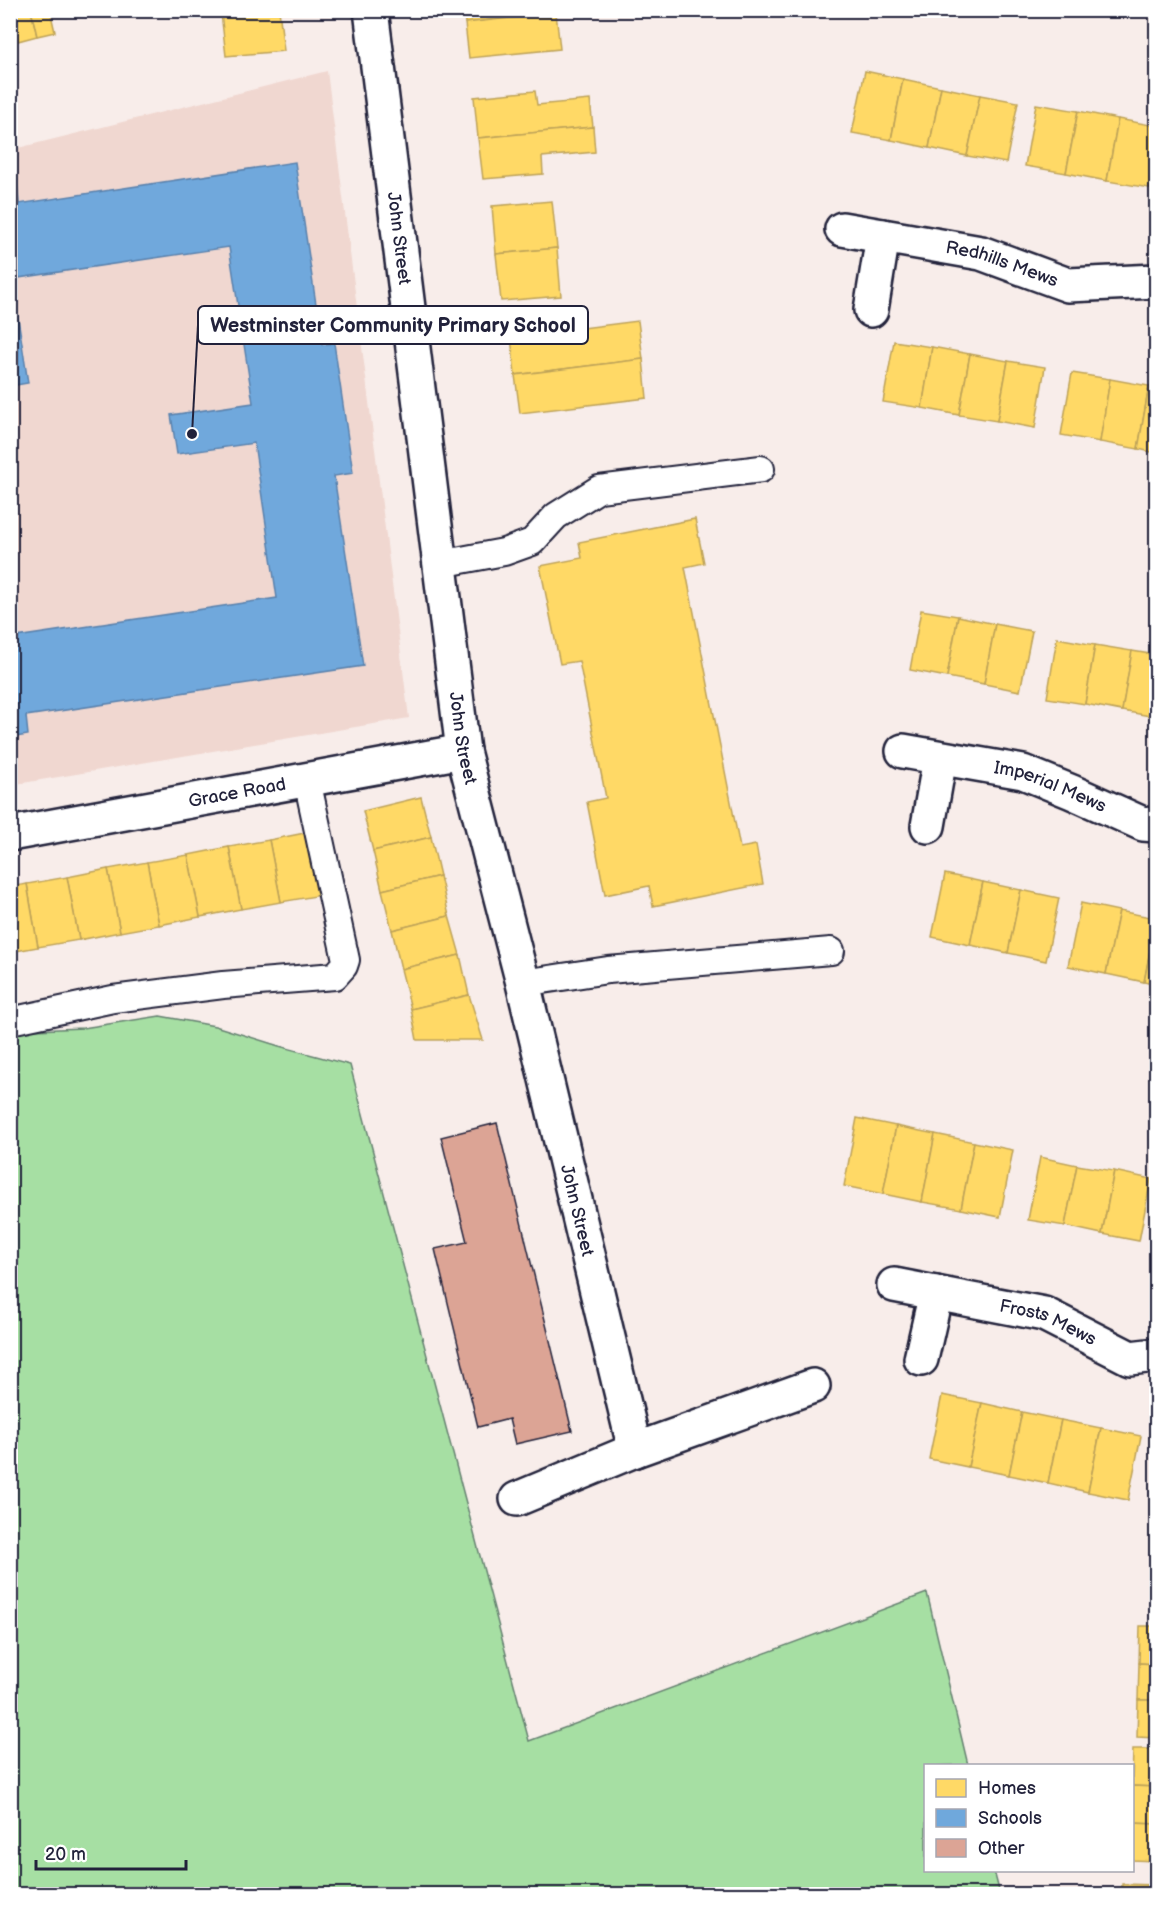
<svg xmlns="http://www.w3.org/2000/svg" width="1167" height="1905" viewBox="0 0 1167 1905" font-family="'Balsamiq Sans',sans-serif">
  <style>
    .built { fill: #f0d7d0 }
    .park { fill: #a6dfa3; stroke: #64806f; stroke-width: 1.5 }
    .homes { fill: #ffd966; stroke: #bda259; stroke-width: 1.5 }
    .schools { fill: #6fa8dc; stroke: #5880ac; stroke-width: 1.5 }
    .building { fill: #dca495; stroke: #22223b; stroke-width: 1.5 }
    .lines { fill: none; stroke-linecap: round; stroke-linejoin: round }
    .lane-casing { stroke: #22223b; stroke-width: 30 }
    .street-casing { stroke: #22223b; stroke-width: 38 }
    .lane { stroke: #fff; stroke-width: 26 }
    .street { stroke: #fff; stroke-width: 33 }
    .labels { text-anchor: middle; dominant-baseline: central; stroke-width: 6; stroke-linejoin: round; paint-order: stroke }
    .street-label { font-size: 18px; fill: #22223b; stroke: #fff }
    .leader { fill: none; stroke: #22223b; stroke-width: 2 }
    .callout-dot { fill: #22223b; stroke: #fff; stroke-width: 2 }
    .callout { fill: #fff; stroke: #22223b; stroke-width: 2 }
    .callout-label { font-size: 20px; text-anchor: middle; font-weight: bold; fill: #22223b }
  </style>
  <rect width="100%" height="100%" fill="#f8edea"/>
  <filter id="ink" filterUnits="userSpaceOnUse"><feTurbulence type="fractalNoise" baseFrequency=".0167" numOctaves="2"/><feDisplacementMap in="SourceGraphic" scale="12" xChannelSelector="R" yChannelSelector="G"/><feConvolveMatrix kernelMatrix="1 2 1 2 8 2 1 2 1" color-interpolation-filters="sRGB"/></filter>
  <g filter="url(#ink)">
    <path class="built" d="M327,71L409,718L11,785L10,150Z"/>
    <path class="park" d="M160,1016L215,1026L279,1046L350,1065L529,1741L927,1593L968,1765L926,1766V1870L994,1871L1000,1894H11L10,1031L83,1028Z"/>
    <g class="homes">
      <path d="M12,10H31L37,36L18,41Z"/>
      <path d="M31,10H50L55,32L37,36Z"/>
      <path d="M245,10H279L284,51L226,56L221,13Z"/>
      <path d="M464,10H555L556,13L465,23Z"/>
      <path d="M556,13L560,49L469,58L465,23Z"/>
      <path d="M865,71L903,79L891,140L852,133Z"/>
      <path d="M903,79L941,87L929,148L891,140Z"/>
      <path d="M941,87L980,95L967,156L929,148Z"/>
      <path d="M535,91L537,105L590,100L593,127L478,138L474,97Z"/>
      <path d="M980,95L1018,102L1006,163L967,156Z"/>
      <path d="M1036,104L1078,111L1066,173L1025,166Z"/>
      <path d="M1078,111L1118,119L1107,181L1066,173Z"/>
      <path d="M1118,119L1156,126V145L1149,188L1107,181Z"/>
      <path d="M593,127L595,152L542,157L543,174L483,179L478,138Z"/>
      <path d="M1156,145V190L1149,188Z"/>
      <path d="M552,201L557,248L496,254L492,206Z"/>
      <path d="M557,248L561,296L501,301L496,254Z"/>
      <path d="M638,321L643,359L515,375L511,337Z"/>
      <path d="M894,341L932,347L922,408L883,402Z"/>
      <path d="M932,347L970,354L959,415L922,408Z"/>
      <path d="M970,354L1008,361L997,421L959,415Z"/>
      <path d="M643,359L647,398L520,413L515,375Z"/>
      <path d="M1008,361L1045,367L1035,428L997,421Z"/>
      <path d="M1072,373L1110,379L1100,442L1061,435Z"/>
      <path d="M1110,379L1149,386L1138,449L1100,442Z"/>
      <path d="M1149,386L1156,387V453L1138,449Z"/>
      <path d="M695,519L704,563L685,567L740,848L756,845L763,884L653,906L649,886L605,895L587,802L606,798L579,661L560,664L540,566L582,558L579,542Z"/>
      <path d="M921,610L958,616L947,677L910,670Z"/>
      <path d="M958,616L995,624L984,684L947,677Z"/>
      <path d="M995,624L1032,631L1020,691L984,684Z"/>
      <path d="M1057,638L1095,645L1085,704L1047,698Z"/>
      <path d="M1095,645L1132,651L1122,711L1085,704Z"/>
      <path d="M1132,651L1156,655V717L1122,711Z"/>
      <path d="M421,797L431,837L373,851L363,811Z"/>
      <path d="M310,832L322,895L281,902L269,840Z"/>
      <path d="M431,837L440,876L382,890L373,851Z"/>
      <path d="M269,840L281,902L241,909L229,847Z"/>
      <path d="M229,847L241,909L200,917L188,855Z"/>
      <path d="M188,855L200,917L159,925L147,862Z"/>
      <path d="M147,862L159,925L120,932L108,869Z"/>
      <path d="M108,869L120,932L79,940L67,877Z"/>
      <path d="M945,874L983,882L970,945L932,937Z"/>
      <path d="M440,876L449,916L392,930L382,890Z"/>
      <path d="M67,877L79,940L38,947L27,884Z"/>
      <path d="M983,882L1021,890L1008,953L970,945Z"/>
      <path d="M27,884L38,947L10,952V887Z"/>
      <path d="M1021,890L1059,898L1046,961L1008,953Z"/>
      <path d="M1081,903L1119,911L1106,974L1068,966Z"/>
      <path d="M1119,911L1156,918L1144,982L1106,974Z"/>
      <path d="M449,916L460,955L401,969L392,930Z"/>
      <path d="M1156,921V985L1144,982Z"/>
      <path d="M460,955L469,995L411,1009L401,969Z"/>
      <path d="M469,995L483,1040H417L411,1009Z"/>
      <path d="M857,1118L896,1126L883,1194L844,1186Z"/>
      <path d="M896,1126L935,1134L922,1202L883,1194Z"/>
      <path d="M935,1134L974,1142L961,1209L922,1202Z"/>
      <path d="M974,1142L1013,1150L1000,1217L961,1209Z"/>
      <path d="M1040,1157L1077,1165L1065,1226L1028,1220Z"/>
      <path d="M1077,1165L1114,1171L1102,1234L1065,1226Z"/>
      <path d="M1114,1171L1151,1179L1139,1241L1102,1234Z"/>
      <path d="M942,1395L982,1403L968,1467L929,1459Z"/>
      <path d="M982,1403L1022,1412L1009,1475L968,1467Z"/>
      <path d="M1022,1412L1061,1420L1048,1483L1009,1475Z"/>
      <path d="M1061,1420L1101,1428L1088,1492L1048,1483Z"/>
      <path d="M1101,1428L1141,1436L1128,1500L1088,1492Z"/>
      <path d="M1140,1626H1156V1664L1139,1663Z"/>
      <path d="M1139,1663L1156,1664V1700H1138Z"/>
      <path d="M1138,1700H1156V1738L1137,1737Z"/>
      <path d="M1133,1749H1156V1787L1132,1786Z"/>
      <path d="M1132,1786L1156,1787V1824L1132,1823Z"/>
      <path d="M1132,1823L1156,1824V1861L1132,1860Z"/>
      <path d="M1122,1884L1156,1885V1894H1122Z"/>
    </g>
    <path class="schools" d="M295,162L322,345L334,343L353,473L334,476L363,666L26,716L28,735L10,738V638L277,598L254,443L177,454L171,415L253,403L229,247L12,279L28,383L10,386V184L17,183L19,204Z"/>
    <path class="building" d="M497,1123L572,1431L515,1444L509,1419L478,1427L435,1249L467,1242L441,1137Z"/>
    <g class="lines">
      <defs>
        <g id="lane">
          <path d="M440,564L504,552L532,542L556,516L599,489L761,469"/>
          <path d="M523,983L608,970L831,951"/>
          <path d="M10,1021L113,999L223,985L335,976L344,966L346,960L307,780"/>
        </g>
        <g id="street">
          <path id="s1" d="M371,10L463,751L523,983L635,1450"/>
          <path id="s2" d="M842,229L981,253L1068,285L1156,281"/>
          <path d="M871,310L883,236"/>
          <path id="s3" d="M903,751L1023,772L1072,792L1143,824L1156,825"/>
          <path d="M928,826L940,758"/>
          <path id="s4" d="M10,834L463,751"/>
          <path id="s5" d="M894,1285L1044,1314L1130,1358L1156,1355"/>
          <path d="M921,1359L936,1293"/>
          <path d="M517,1499L635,1450L813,1386"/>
        </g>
      </defs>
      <use href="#lane" class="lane-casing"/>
      <use href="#street" class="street-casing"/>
      <use href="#lane" class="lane"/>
      <use href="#street" class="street"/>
    </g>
  </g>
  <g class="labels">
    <g class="street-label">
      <text stroke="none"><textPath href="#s1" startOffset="230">John Street</textPath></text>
      <text stroke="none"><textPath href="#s2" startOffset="164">Redhills Mews</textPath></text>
      <text stroke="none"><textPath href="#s1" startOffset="734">John Street</textPath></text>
      <text stroke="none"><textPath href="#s3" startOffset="152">Imperial Mews</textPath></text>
      <text stroke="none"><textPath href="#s4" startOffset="231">Grace Road</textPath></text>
      <text stroke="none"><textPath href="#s1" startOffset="1220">John Street</textPath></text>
      <text stroke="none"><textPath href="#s5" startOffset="159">Frosts Mews</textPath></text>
    </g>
  </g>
  <path class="leader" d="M192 434L198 325"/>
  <circle class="callout-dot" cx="192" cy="434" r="6"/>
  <rect class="callout" x="198" y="306" width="390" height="38" rx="6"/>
  <g class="callout-label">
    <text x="393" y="332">Westminster Community Primary School</text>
  </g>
  <rect width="1167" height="1905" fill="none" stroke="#fff" stroke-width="36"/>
  <rect x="18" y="18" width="1131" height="1869" fill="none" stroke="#22223b" stroke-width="2" filter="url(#ink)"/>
  <rect x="924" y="1764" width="210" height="108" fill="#ffffff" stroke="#a7a7b1" stroke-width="1.5"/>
  <rect x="936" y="1779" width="30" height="18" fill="#ffd966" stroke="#a7a7b1" stroke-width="1.5"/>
  <text x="978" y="1794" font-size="18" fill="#22223b">Homes</text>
  <rect x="936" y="1809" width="30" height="18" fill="#6fa8dc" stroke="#a7a7b1" stroke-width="1.5"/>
  <text x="978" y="1824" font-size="18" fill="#22223b">Schools</text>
  <rect x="936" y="1839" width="30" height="18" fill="#dca495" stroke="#a7a7b1" stroke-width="1.5"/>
  <text x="978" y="1854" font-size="18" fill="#22223b">Other</text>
  <path d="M36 1860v9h150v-9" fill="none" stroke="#22223b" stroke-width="3"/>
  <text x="45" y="1860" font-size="18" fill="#22223b" stroke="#ffffff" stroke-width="4.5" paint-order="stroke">20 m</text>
</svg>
